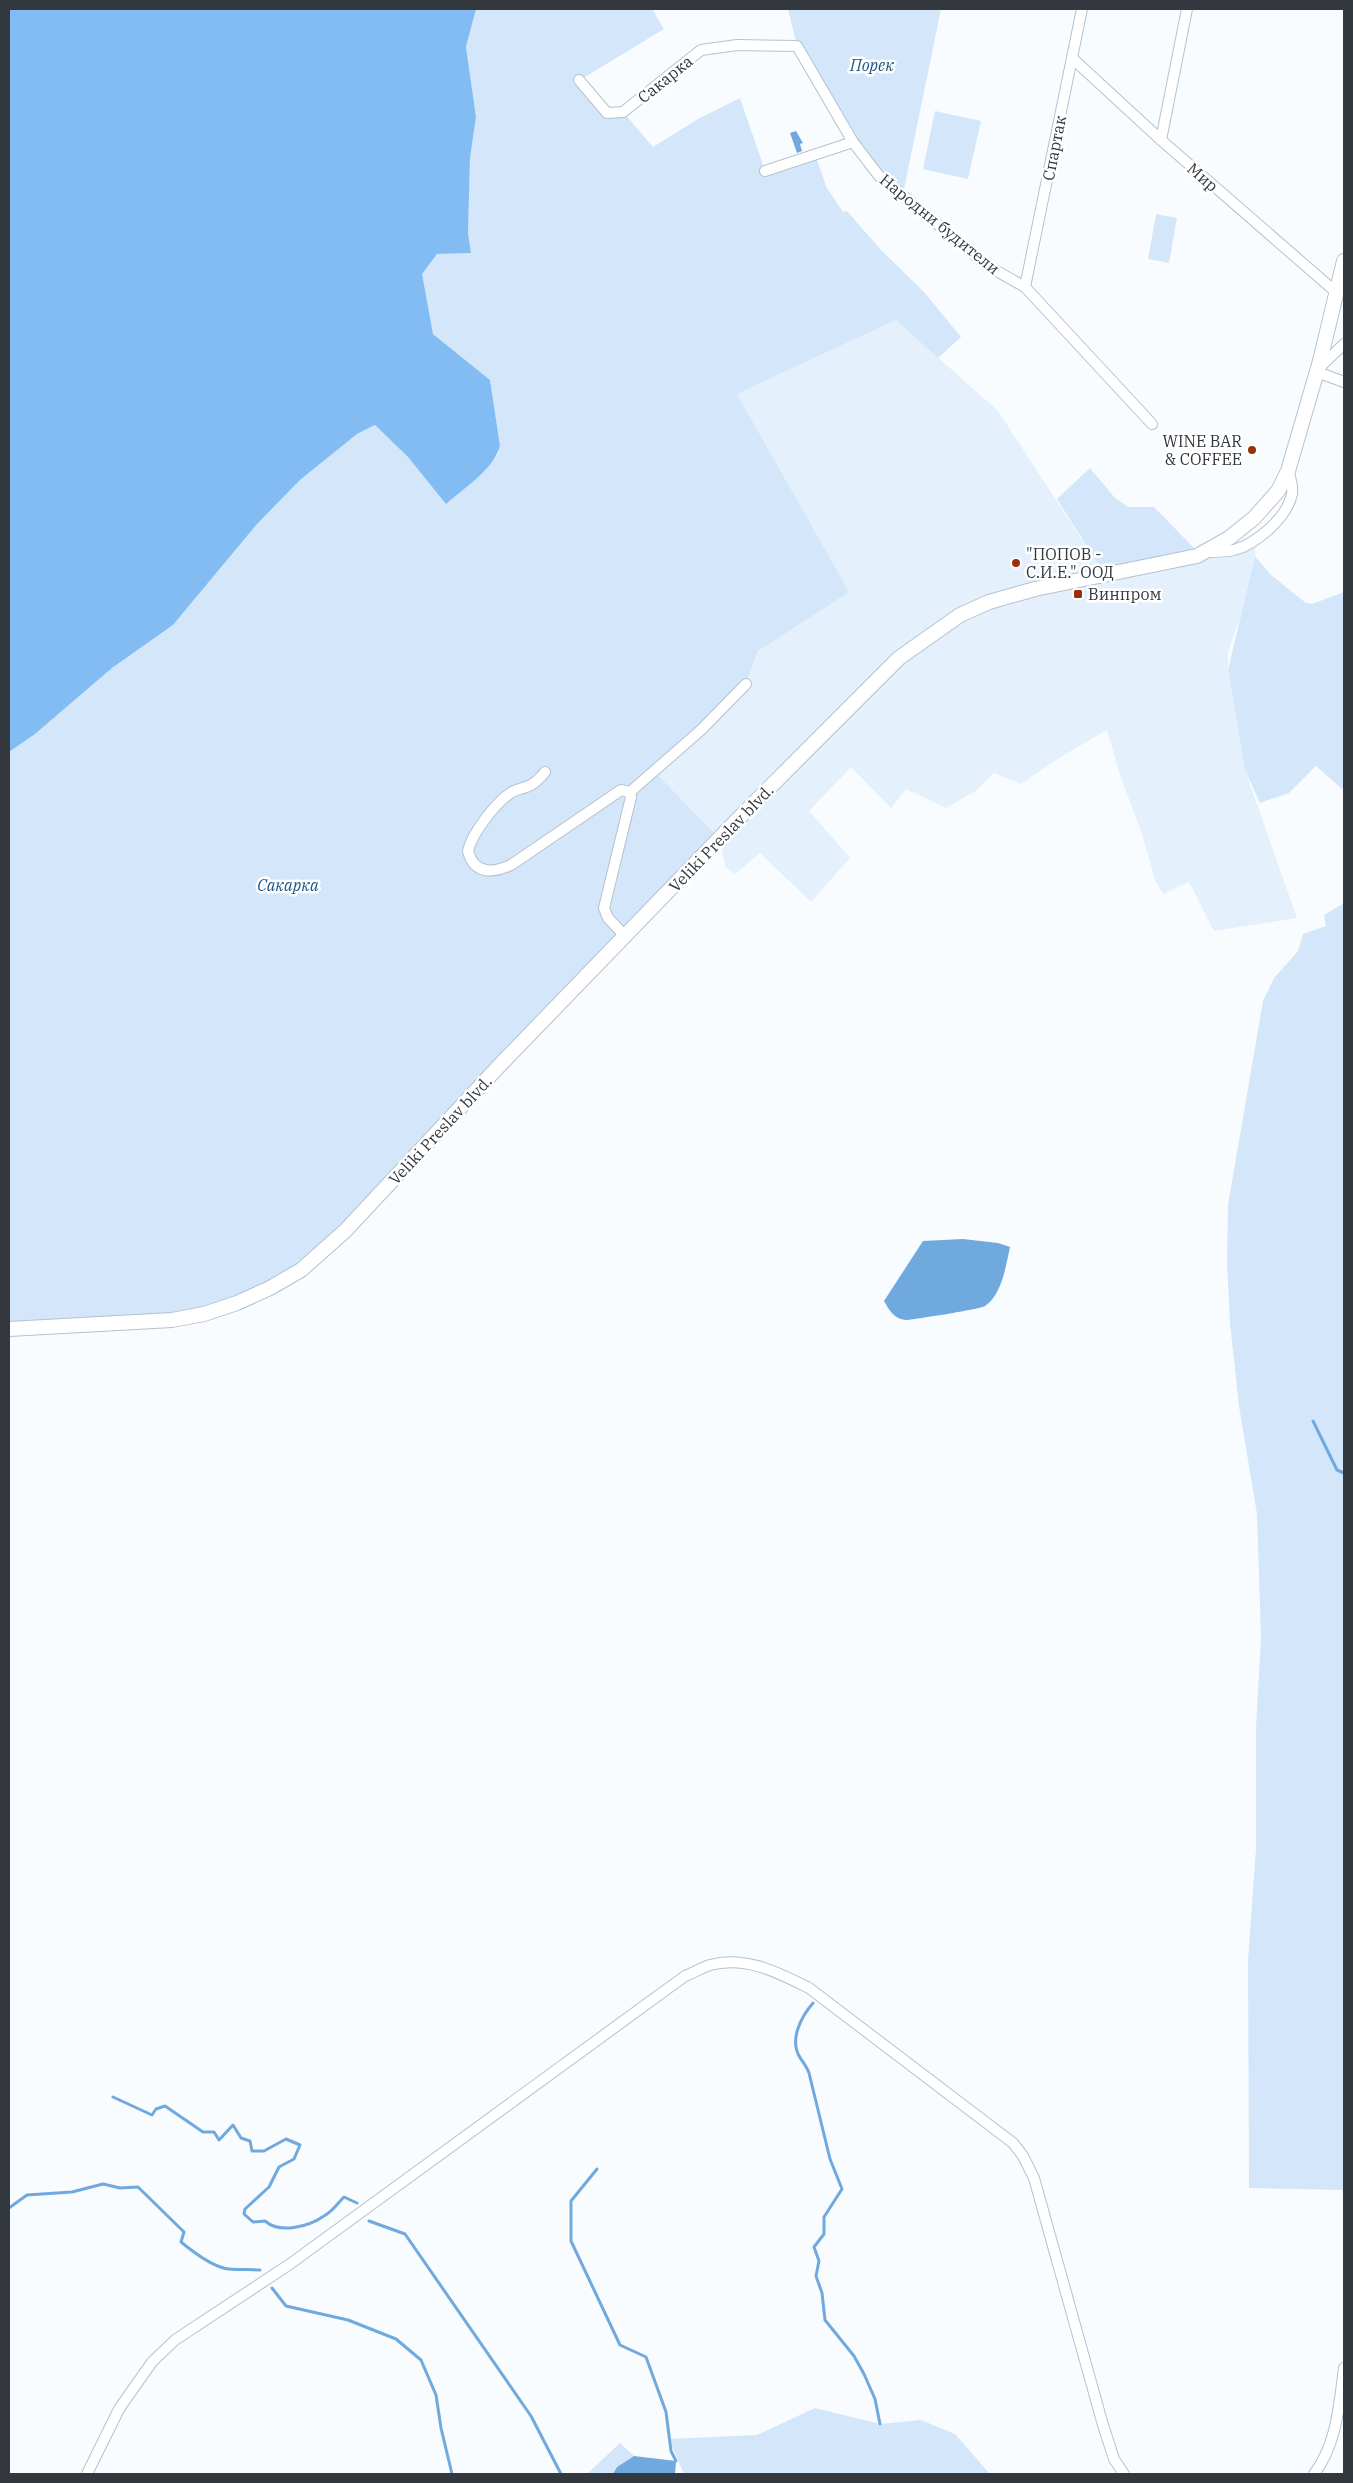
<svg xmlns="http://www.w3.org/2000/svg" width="1353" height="2483" viewBox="0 0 1353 2483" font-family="'IBM Plex Serif',serif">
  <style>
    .built { fill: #e4f0fc }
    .green { fill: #d4e6f9 }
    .forest { fill: #83bcf2 }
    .water { fill: #70a9dd }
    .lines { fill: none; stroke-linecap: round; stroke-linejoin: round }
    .stream { stroke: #70a9dd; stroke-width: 3 }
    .minor-casing { stroke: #b4c2d0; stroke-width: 12 }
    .secondary-casing { stroke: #b4c2d0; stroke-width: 16 }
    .minor { stroke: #fff; stroke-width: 10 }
    .secondary { stroke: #fff; stroke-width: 14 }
    .poi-dot { fill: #98310c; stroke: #fff; stroke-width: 2 }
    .labels { text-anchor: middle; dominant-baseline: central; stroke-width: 5; stroke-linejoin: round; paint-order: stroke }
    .park-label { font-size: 16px; font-style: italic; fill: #185687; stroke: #fff }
    .street-label { font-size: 16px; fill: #32383d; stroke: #fff }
    .poi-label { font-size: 16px; fill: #32383d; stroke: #fff; text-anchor: start }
  </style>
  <rect width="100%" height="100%" fill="#f9fcff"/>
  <path class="built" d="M896,320L998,411L1105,575L1220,552L1256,538L1255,556L1240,618L1228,652V670L1245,770L1297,918L1214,931L1189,882L1163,894L1155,880L1142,834L1120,775L1107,730L1064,755L1021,784L994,773L977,790L946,808L906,789L891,808L851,767L809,811L850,858L811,902L760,853L735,874L725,866L720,839L654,771L746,684L758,651L848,592L737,394Z"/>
  <g class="green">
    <path d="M476,9H652L664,29L580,80L607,113L623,112L653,147L698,119L740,98L765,171L815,155L827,188L843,212L847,211L881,250L924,292L961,337L938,358L896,320L737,394L849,592L758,651L746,684L654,771L720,839L301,1270L204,1314L9,1329V752L35,734L112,668L173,625L257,524L300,480L357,434L375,425L408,457L446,503L498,455L500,446L490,380L433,334L421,274L437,254L471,253L468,233L470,158L476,117L466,47Z"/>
    <path d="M788,9H941L903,194L879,176L797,46Z"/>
    <path d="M935,111L981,121L968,179L923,169Z"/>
    <path d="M1156,214L1177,218L1169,263L1148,259Z"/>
    <path d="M1090,468L1115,498L1128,507H1154L1195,549L1168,561L1105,575L1057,499Z"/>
    <path d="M1255,556L1271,575L1306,603L1312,604L1344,592V787L1342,789L1316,766L1289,793L1260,803L1245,770L1228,670Z"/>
    <path d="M1344,903V2190L1249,2188L1248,1961L1256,1849V1727L1261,1638L1257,1514L1239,1406L1230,1323L1227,1263L1228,1205L1263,1001L1274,978L1298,951L1303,934L1326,926L1324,915Z"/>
    <path d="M815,2408L880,2424L921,2420L955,2434L990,2474H684L669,2439L757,2435Z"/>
    <path d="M620,2443L634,2456L617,2467L613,2474H587Z"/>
  </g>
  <path class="forest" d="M9,9H476L466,47L476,117L470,158L468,233L471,253L437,254L422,274L433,334L490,380L500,446C494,469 464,488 446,504L408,457L375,425L357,434L300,480L257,524L173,625L112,668L35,734L9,752Z"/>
  <g class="water">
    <path d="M796,131L803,143L800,144L802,151L797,153L790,133Z"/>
    <path d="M963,1239L998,1243L1010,1247C1006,1265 1002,1295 985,1306C981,1309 912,1320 906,1320C894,1319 889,1310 884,1301L923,1241Z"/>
    <path d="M634,2456L676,2461L675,2474H613L617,2467Z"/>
  </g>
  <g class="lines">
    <g class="stream">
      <path d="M1313,1421L1337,1470L1344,1473"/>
      <path d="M813,2003C801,2017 788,2041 801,2059C804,2064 807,2067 809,2073L830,2159L842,2189L824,2217V2234L814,2247L819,2261L816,2276L822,2293L825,2320L854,2356L864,2374L875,2399L880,2424"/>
      <path d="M113,2097L152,2115L156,2109L165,2106L203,2132H214L219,2140L233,2125L241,2138L250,2141L252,2151H264L286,2139L300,2145L294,2159L279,2167L269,2187L245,2209L244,2214L253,2222L265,2221C280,2234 308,2227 324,2216C332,2212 338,2203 344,2197L357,2203"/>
      <path d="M597,2169L571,2201V2241L620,2345L646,2357L666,2412L671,2451L676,2461"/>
      <path d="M9,2208L27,2195L72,2192L103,2184L120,2188L138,2187L184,2232L181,2242C192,2251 214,2268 229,2269C239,2270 249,2269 260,2270"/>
      <path d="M369,2221L405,2234L531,2416L561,2474"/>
      <path d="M272,2288L286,2306L348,2320L396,2339L421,2360L436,2395L441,2428L452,2474"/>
    </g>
    <defs>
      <g id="minor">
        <path d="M1072,58L1161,140L1337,293"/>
        <path d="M579,80L607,113L623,112L701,50L737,45L797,46L853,142L879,176L988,266L1025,287L1152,424"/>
        <path d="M1161,140L1187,9"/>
        <path d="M765,171L853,142"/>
        <path d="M1025,287L1082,9"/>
        <path d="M1317,370L1344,344"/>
        <path d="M1317,372L1344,382"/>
        <path d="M1206,552C1215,552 1225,552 1234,550C1256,544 1287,518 1292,494C1293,486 1291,479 1288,471"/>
        <path d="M545,772C539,779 533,786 523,788C520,789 515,790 512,792C496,802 472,833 468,851C474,875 493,873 511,865L621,790L630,792"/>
        <path d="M630,792L701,730L746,684"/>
        <path d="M626,937L608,918L604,908L631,797L630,792"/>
        <path d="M87,2474L119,2409L152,2362L175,2340L290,2264L685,1976C693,1973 701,1968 710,1965C745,1955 779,1973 809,1988L1013,2143L1023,2156L1034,2178L1103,2425L1114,2459L1124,2474"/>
        <path d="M1314,2474C1337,2444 1339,2405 1344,2368"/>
      </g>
      <path id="secondary" d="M9,1329L172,1320L204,1314L237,1303L270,1288L301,1270L345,1231L499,1066L737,820L899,658L960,615L989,602L1035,589L1197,556L1229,538L1254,518L1278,491L1288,471L1320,361L1344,261"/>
    </defs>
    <use href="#minor" class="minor-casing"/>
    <use href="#secondary" class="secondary-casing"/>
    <use href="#minor" class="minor"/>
    <use href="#secondary" class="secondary"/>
  </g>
  <g class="poi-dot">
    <circle cx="1252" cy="450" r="5"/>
    <circle cx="1016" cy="563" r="5"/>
    <rect x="1073" y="589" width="10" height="10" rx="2.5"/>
  </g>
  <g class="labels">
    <g class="park-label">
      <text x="872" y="65">Порек</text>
      <text x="288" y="885">Сакарка</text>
    </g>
    <g class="street-label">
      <text transform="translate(665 79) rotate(-39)">Сакарка</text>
      <text transform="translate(1054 148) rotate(-79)">Спартак</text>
      <text transform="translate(1203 177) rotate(41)">Мир</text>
      <text transform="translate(940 224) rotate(39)">Народни будители</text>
      <text transform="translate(721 838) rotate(-46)">Veliki Preslav blvd.</text>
      <text transform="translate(440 1130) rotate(-47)">Veliki Preslav blvd.</text>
    </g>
    <g class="poi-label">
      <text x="1242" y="441" text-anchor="end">WINE BAR<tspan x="1242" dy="18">&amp; COFFEE</tspan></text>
      <text x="1026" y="554">"ПОПОВ -<tspan x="1026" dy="18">С.И.Е." ООД</tspan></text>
      <text x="1088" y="594">Винпром</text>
    </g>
  </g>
  <rect width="1353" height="2483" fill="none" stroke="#32383d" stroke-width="20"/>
</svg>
